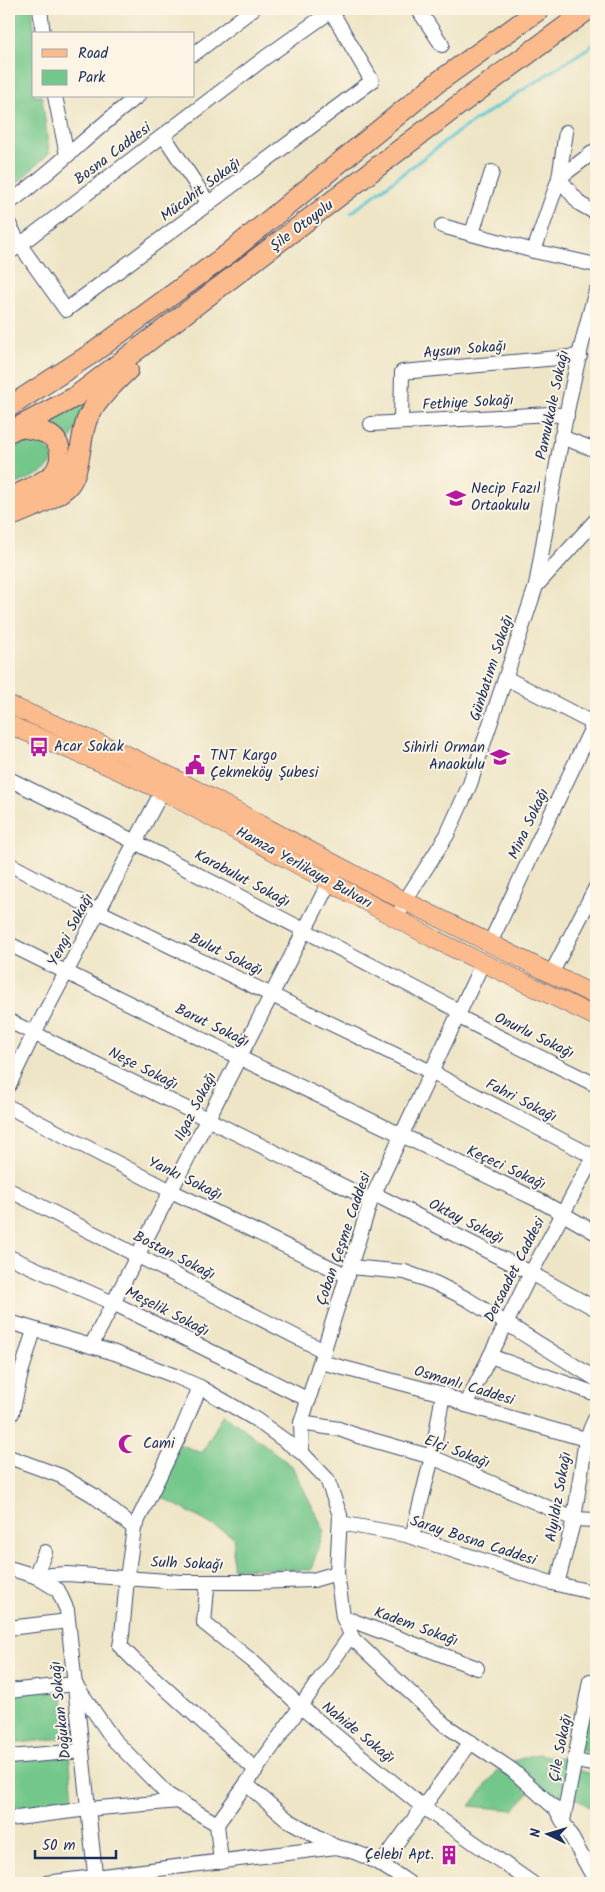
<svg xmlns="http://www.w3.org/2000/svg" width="605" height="1892" viewBox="0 0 605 1892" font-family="Kalam,sans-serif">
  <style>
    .green { fill: #73c78b; stroke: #477b74 }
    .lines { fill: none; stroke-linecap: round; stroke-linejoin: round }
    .stream { stroke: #5dc8d5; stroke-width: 3 }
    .minor-casing { stroke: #3b4a6e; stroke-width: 16 }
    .major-casing { stroke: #3b4a6e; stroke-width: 19 }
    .highway-casing { stroke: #3b4a6e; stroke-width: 22 }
    .minor { stroke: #fff; stroke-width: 14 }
    .major { stroke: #fbbb8d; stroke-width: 18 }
    .highway { stroke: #fbbb8d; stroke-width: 20 }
    .labels { text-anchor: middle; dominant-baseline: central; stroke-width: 4; stroke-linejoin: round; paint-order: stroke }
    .street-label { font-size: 15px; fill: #1b2f5e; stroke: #fcf5e5 }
    .poi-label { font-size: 15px; fill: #1b2f5e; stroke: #fcf5e5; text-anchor: start }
  </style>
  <rect width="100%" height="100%" fill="#fcf5e5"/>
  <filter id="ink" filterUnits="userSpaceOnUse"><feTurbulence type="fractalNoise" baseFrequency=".02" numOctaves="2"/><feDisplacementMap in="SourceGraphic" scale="10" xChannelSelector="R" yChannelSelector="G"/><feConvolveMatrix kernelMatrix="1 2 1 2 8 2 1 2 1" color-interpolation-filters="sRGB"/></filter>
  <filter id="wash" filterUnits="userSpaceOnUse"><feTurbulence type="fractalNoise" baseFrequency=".0096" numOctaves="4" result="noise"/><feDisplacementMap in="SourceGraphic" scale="20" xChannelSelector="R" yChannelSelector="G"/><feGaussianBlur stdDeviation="1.12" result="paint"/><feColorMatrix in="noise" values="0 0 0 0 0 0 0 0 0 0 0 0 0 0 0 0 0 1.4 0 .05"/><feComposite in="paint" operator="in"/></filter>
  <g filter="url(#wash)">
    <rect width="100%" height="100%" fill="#eee5c6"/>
    <g class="green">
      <path d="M9,9H32L35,34H34V96H42L49,153L9,191Z"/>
      <path d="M92,397L69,442L64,433L46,425Z"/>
      <path d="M33,438C78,464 34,476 9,487V451Z"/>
      <path d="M224,1413L292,1466L324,1530L311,1570L232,1568L234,1537L156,1494L179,1444L202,1453Z"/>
      <path d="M63,1681L65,1738L9,1744V1688Z"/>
      <path d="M590,1698L596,1700V1755L579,1750Z"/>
      <path d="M573,1746L560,1801L513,1761L537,1754L561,1758Z"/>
      <path d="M69,1751L73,1801L9,1809V1756Z"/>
      <path d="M498,1770L520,1784L529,1793L513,1810L470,1806Z"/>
      <path d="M578,1770L596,1775V1812L572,1795Z"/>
    </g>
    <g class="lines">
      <path class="stream" d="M351,213L459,131L596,43"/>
    </g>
  </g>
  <g filter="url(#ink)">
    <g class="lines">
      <defs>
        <g id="minor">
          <path d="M40,9L43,34"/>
          <path d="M418,9L442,45"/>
          <path d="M194,54L253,9"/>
          <path d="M55,96L67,155"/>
          <path d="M164,136L209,204"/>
          <path d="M559,178L580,204L596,213"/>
          <path d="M559,178L596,150"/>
          <path d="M9,203C54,171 93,130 138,96"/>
          <path d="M9,224L20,245L66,310L372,81L330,9"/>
          <path d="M442,226L534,251L596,265"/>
          <path d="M472,233L492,172"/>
          <path d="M534,251L559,178L566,132"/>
          <path d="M9,253L266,57L334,9"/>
          <path d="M401,422L402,372L580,356"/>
          <path d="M371,424L550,414L567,416"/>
          <path d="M561,437L596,450"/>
          <path d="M536,586C553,487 568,387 596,291"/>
          <path d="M506,678L596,725"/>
          <path d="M9,779L135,842L459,1011"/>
          <path d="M9,864L100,912L431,1072L596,1158"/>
          <path d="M397,919L405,901L447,835L470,784L536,586L596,520"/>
          <path d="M490,943L596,719"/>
          <path d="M9,944L240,1058L544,1203L596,1233"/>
          <path d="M551,974L596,887"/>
          <path d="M457,1016L596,1085"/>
          <path d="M9,1021L371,1200"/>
          <path d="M9,1085L34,1033L167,782"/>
          <path d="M9,1107L171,1191L348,1276"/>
          <path d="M9,1190L324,1351"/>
          <path d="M374,1194L525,1270L596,1309"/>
          <path d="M9,1257L113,1303L309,1400"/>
          <path d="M350,1267L405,1272L435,1283L467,1299L596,1379"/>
          <path d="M9,1322L115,1353L175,1376L200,1387L255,1419L302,1453L327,1479L340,1515L337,1573L343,1617L353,1639L445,1725L512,1770L556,1809L596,1882"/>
          <path d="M91,1346L334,873"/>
          <path d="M490,1356L596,1394"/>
          <path d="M321,1362L443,1394L466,1405L596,1442"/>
          <path d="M200,1387L181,1432L134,1528L127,1578L122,1635L120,1646L134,1660L256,1770"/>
          <path d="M466,1405L531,1273L596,1152"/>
          <path d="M9,1418L12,1413L21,1373L34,1330"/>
          <path d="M301,1423L339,1429L358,1436L432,1457L574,1519L596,1520"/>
          <path d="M302,1453L301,1423L371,1200L483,962"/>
          <path d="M9,1457L61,1476L93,1495L134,1528"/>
          <path d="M340,1523L406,1535L548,1582L596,1593"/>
          <path d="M412,1537L432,1457L443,1394"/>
          <path d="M9,1568L35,1576L58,1590L67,1610L96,1883"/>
          <path d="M35,1576L67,1574L181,1582H255L313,1580L337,1573"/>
          <path d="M35,1576L45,1552"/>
          <path d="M206,1582L207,1588L204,1623L253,1662L301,1707L423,1807L532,1883"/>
          <path d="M557,1584L574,1519L586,1439L596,1417"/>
          <path d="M343,1617L477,1668"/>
          <path d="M9,1628L68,1621"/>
          <path d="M9,1691L75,1684L113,1739L168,1795L217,1824"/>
          <path d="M9,1757L82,1751"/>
          <path d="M576,1761L596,1765"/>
          <path d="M9,1819L88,1809L179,1801"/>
          <path d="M563,1821L590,1681"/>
          <path d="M336,1847L288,1820L246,1784L351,1635"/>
          <path d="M221,1862L217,1824L246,1784"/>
          <path d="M381,1864L471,1742"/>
          <path d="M46,1883L336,1847C364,1852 386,1867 409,1883"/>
        </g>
        <g id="major">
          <path d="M9,705L125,754L170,776L395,896L596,996"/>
          <path d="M9,725L104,764L163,791L436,940L596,1017"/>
        </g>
        <g id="highway">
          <path d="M9,407L94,352L229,253L438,82L540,9"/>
          <path d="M9,432L75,397L456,107L589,9"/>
          <path d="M9,498C23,491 41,485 53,474C58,469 61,460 60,453C59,432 37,430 20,427"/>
          <path d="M9,517C27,509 52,501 67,487C82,472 79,436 88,417C96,402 115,382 128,370"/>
          <path d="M9,727H13"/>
        </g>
      </defs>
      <use href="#minor" class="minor-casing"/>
      <use href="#major" class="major-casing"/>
      <use href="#highway" class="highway-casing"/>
      <use href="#minor" class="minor"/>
      <use href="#major" class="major"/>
      <use href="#highway" class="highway"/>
    </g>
  </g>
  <defs>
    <symbol id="school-bare" viewBox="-9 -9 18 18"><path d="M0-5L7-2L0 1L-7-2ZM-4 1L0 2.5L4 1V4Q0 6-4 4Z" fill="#b5179e" stroke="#fcf5e5" stroke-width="2.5" paint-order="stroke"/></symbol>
    <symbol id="bus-bare" viewBox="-9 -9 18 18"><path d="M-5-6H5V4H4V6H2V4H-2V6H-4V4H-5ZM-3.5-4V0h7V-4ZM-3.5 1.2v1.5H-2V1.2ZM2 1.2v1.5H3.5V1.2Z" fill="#b5179e" stroke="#fcf5e5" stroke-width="2.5" paint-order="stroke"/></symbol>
    <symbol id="civic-bare" viewBox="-9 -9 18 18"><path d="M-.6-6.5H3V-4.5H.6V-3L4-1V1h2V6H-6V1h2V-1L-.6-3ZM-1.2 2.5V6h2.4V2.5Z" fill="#b5179e" stroke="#fcf5e5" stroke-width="2.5" paint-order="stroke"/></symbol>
    <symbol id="mosque-bare" viewBox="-9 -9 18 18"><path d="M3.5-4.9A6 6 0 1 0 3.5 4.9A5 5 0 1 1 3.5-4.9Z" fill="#b5179e" stroke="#fcf5e5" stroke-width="2.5" paint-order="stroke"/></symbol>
    <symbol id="building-bare" viewBox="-9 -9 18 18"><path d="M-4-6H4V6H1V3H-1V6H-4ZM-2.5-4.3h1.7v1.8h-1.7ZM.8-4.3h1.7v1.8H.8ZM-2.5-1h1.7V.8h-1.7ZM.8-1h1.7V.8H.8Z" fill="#b5179e" stroke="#fcf5e5" stroke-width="2.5" paint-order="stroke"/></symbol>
  </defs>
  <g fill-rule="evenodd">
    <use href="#school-bare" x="442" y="484" width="28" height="28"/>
    <use href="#bus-bare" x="25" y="733" width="28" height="28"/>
    <use href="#school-bare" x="486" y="743" width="28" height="28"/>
    <use href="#civic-bare" x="181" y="751" width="28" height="28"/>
    <use href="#mosque-bare" x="114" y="1430" width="28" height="28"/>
    <use href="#building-bare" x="435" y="1841" width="28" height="28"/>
  </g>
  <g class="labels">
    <g class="street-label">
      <text transform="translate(113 154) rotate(-37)">Bosna Caddesi</text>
      <text transform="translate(201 190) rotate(-37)">Mücahit Sokağı</text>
      <text transform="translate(302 226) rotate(-37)">Şile Otoyolu</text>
      <text transform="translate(465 350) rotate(-5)">Aysun Sokağı</text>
      <text transform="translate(468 403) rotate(-3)">Fethiye Sokağı</text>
      <text transform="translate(553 405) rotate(-78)">Pamukkale Sokağı</text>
      <text transform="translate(492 668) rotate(-72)">Günbatımı Sokağı</text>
      <text transform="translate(529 824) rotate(-65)">Mina Sokağı</text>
      <text transform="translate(304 868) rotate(29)">Hamza Yerlikaya Bulvarı</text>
      <text transform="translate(242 879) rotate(28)">Karabulut Sokağı</text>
      <text transform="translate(71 930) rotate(-62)">Yengi Sokağı</text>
      <text transform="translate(226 955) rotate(26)">Bulut Sokağı</text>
      <text transform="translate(212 1026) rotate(26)">Barut Sokağı</text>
      <text transform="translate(534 1036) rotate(26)">Onurlu Sokağı</text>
      <text transform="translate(143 1069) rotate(27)">Neşe Sokağı</text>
      <text transform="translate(521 1101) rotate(27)">Fahri Sokağı</text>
      <text transform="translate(196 1107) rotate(-63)">Ilgaz Sokağı</text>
      <text transform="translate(506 1168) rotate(25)">Keçeci Sokağı</text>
      <text transform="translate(185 1179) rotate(26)">Yankı Sokağı</text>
      <text transform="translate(466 1222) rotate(27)">Oktay Sokağı</text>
      <text transform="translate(344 1239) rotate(-71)">Çoban Çeşme Caddesi</text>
      <text transform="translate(174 1256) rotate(27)">Bostan Sokağı</text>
      <text transform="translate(515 1270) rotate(-63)">Dersaadet Caddesi</text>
      <text transform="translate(167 1312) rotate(27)">Meşelik Sokağı</text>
      <text transform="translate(464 1386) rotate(17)">Osmanlı Caddesi</text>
      <text transform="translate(457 1452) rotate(21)">Elçi Sokağı</text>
      <text transform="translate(559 1497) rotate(-80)">Alyıldız Sokağı</text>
      <text transform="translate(473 1541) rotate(18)">Saray Bosna Caddesi</text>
      <text transform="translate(187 1564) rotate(2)">Sulh Sokağı</text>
      <text transform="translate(416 1627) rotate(20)">Kadem Sokağı</text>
      <text transform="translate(61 1710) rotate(-96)">Doğukan Sokağı</text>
      <text transform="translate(358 1733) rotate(39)">Nahide Sokağı</text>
      <text transform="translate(561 1748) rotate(-79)">Çile Sokağı</text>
    </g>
    <g class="poi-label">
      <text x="471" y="489">Necip Fazıl<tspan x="471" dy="17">Ortaokulu</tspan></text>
      <text x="54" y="747">Acar Sokak</text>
      <text x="485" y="748" text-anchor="end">Sihirli Orman<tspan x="485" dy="17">Anaokulu</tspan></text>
      <text x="210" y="756">TNT Kargo<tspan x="210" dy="17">Çekmeköy Şubesi</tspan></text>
      <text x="143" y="1444">Cami</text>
      <text x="434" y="1855" text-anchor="end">Çelebi Apt.</text>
    </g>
  </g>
  <rect width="605" height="1892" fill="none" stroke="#fcf5e5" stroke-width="30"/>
  <rect x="32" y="32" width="162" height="65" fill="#fcf5e5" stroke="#a2a6af"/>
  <rect x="42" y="49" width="25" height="8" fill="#fbbb8d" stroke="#a2a6af"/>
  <text x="78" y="58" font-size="15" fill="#1b2f5e">Road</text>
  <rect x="42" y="70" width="25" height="15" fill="#73c78b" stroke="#a2a6af"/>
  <text x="78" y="82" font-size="15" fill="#1b2f5e">Park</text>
  <g transform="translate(548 1834) rotate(275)" stroke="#fcf5e5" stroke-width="4" paint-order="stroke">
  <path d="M0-4L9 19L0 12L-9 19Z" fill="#1b2f5e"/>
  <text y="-8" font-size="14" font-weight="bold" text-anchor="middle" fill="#1b2f5e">N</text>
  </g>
  <path d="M35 1850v8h81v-8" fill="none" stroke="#1b2f5e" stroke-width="2.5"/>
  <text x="42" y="1850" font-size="15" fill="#1b2f5e" stroke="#fcf5e5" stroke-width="4" paint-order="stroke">50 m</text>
</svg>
